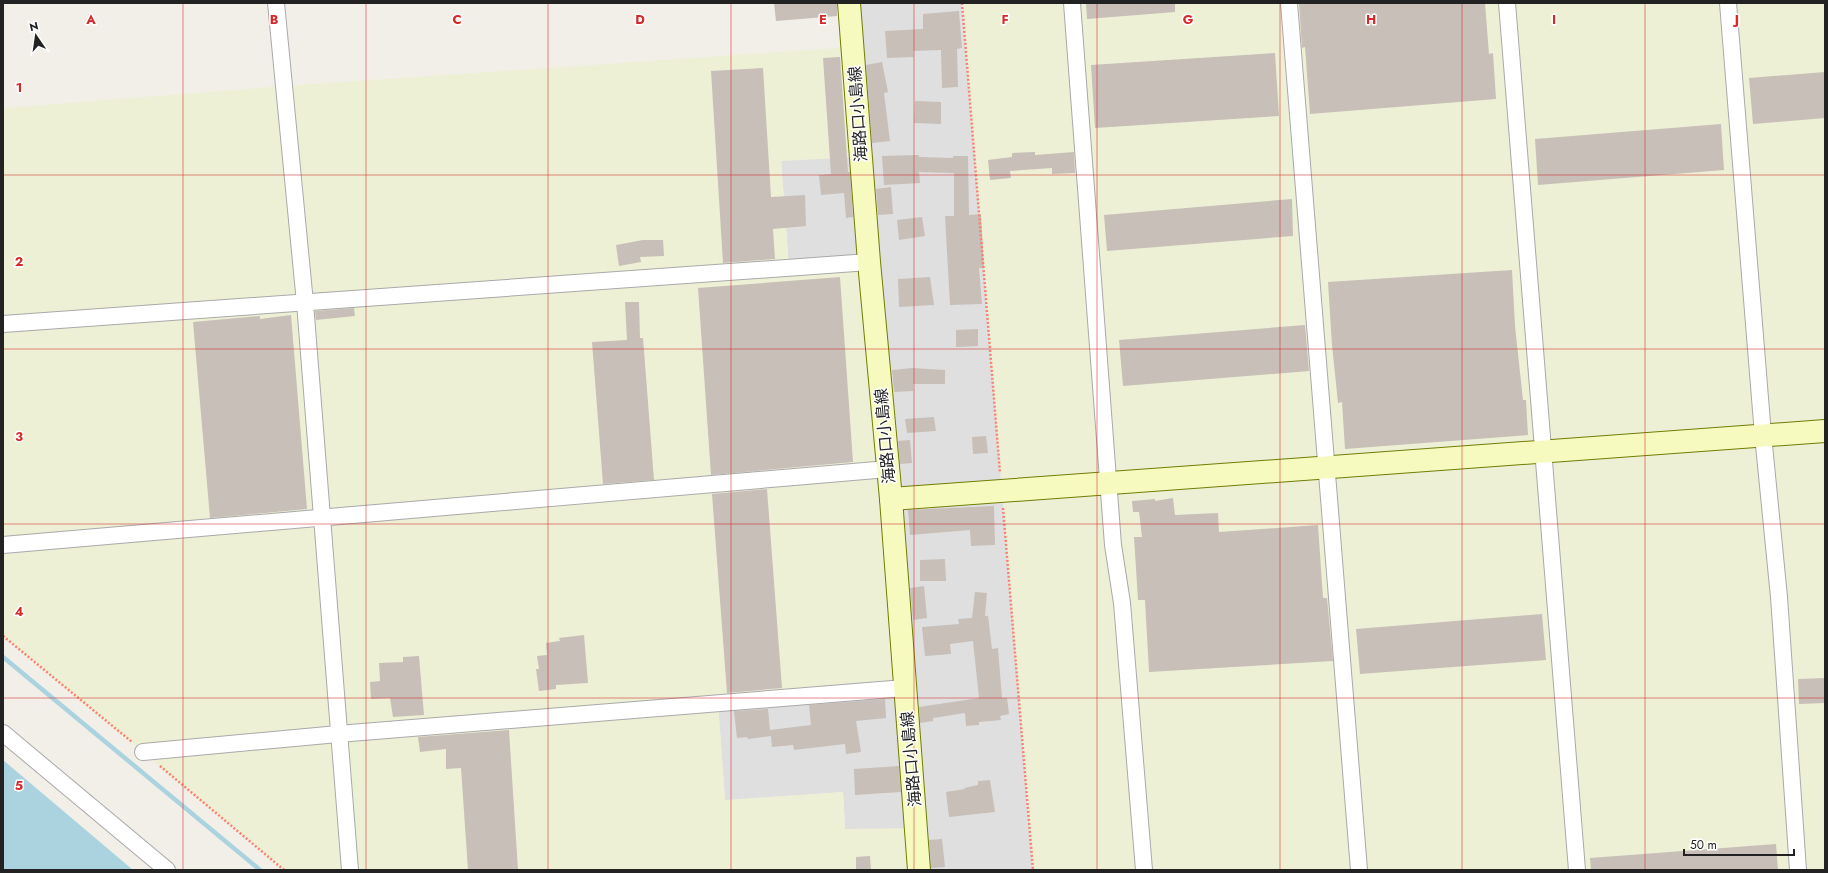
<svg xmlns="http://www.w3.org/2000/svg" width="1828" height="873" viewBox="0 0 1828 873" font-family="Jost,'Noto Sans JP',sans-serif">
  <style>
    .residential { fill: #e0dfdf }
    .farmland { fill: #eef0d5 }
    .water { fill: #aad3df }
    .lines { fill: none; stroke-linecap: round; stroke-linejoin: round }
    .stream { stroke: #aad3df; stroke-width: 4.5 }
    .building { fill: #c7bfb8 }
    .street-casing { stroke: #a9a9a9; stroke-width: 18 }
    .secondary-casing { stroke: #707d05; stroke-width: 24 }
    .path { stroke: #fa8072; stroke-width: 2.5; stroke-dasharray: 2 2; stroke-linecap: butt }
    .street { stroke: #fff; stroke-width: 16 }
    .secondary { stroke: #f7fabf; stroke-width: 22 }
    .grid { fill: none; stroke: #d62828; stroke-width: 1; stroke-opacity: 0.55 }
    .labels { text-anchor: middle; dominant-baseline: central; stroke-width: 3; stroke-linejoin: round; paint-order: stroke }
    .street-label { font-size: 16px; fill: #222; stroke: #fff }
    .grid-label { font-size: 13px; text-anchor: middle; font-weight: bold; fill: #d62828; stroke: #fff; stroke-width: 3; stroke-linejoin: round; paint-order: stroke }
  </style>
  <rect width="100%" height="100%" fill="#f2efe9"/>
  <path class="residential" d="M848,3H962L1033,870H919L845,829L843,792L725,801L718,703L789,268L781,160L861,156Z"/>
  <g class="farmland">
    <path d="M962,3H1825V870H1033Z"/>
    <path d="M853,47L861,157L781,161L789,268L869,262L905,688L718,703L725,800L843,792L845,829L916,828L919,870H284L3,636V108L284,86Z"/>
  </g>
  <path class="water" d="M3,760L133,870H3Z"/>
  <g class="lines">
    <path class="stream" d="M3,657L260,870"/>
  </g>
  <g class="building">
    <path d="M774,3H837V16L776,21Z"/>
    <path d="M1086,3H1175V12L1087,19Z"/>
    <path d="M1299,3H1485L1489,54L1493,53L1496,99L1310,114L1305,47L1302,48Z"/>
    <path d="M959,11L962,48L957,49L958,87L942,88L941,50L913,51L914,57L887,58L885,31L923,29V14Z"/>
    <path d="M1275,53L1279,116L1095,128L1091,65Z"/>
    <path d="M840,57L848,172H850L853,217L846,218L844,193L821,195L819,175L831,174L823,58Z"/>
    <path d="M882,62L888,92L884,93L890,141L872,143L866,65Z"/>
    <path d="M763,68L771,197L805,195L806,226L773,229L775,259L723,263L711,71Z"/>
    <path d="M1825,72V118L1753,124L1749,78Z"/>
    <path d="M915,101L941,102V124L914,123Z"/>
    <path d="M1721,124L1724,170L1538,185L1535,139Z"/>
    <path d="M1035,152V155L1074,152L1075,173L1052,174V168L1010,171L1011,178L990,180L988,160L1012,157V153Z"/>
    <path d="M919,155V157L953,158V156H968L969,215L981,214L984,268H979L982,304L950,305L945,216H954V173L919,172L920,183L884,185L882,156Z"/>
    <path d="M891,187L893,214L878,215L876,189Z"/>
    <path d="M1292,199L1293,236L1107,251L1104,215Z"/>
    <path d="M922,217L925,236L899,240L897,220Z"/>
    <path d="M643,240H663L664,256L640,257L641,262L619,266L616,245Z"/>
    <path d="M1512,270L1515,326L1523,400H1526L1528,435L1345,449L1342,402L1338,403L1332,345L1328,282Z"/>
    <path d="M840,277L853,462L711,475L698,288Z"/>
    <path d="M930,277L934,305L899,307L898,279Z"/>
    <path d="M625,302H639L640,338H643L654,480L603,484L592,342L627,340Z"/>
    <path d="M354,308L355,316L316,320L315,311Z"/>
    <path d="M291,315L307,509L210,518L193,322L260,316V319Z"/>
    <path d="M1305,325L1309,371L1123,386L1119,340Z"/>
    <path d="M978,329V346L956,347V330Z"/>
    <path d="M912,368L945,370V384H913V391L894,392L892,370Z"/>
    <path d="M934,417L936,431L907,433L905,419Z"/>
    <path d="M986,436L988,453L973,454L972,437Z"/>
    <path d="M910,440L912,463L900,464L898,441Z"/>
    <path d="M767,489L782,688L727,693L712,494Z"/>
    <path d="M1173,498L1175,515L1218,513L1219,532L1318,525L1323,598H1327L1333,661L1149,672L1145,600H1138L1134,537H1142L1139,512H1133L1132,501L1155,499V501Z"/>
    <path d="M994,506L995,545L971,546L970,530L910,535L908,510Z"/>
    <path d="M945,559L946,581H920V560Z"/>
    <path d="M924,586L927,618L913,620L910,588Z"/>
    <path d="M975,592L987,593L985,616H988L992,649L998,648L1002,698H1007L1009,714L1000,716L1001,720L979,722V725L966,726L965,713L933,718V721L920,723L919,707L979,698L973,641L950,644L951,654L925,656L922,627L959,624L958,619L972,618Z"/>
    <path d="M1542,614L1546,660L1360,674L1356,629Z"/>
    <path d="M584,635L588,683L556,685V689L539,691L536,669H539L537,656L547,655L546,643L560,641L559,638Z"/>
    <path d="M419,656L424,715L393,717L390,698L371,699L370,682L380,681L379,663L403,662V657Z"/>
    <path d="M1825,678V703L1799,704L1798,679Z"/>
    <path d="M885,699L886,718L856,721L861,752L846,754L845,744L794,750L793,745L772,747L771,736L748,739L747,737L737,738L734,711L768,709L770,730L811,725L809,705Z"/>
    <path d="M509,730L518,870H468L461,768L446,769V749L420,752L418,737Z"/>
    <path d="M899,766L901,792L855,795L854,769Z"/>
    <path d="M990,780L995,812L949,817L946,792L965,789L964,788L978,785V781Z"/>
    <path d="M942,839L945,867L931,868L929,840Z"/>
    <path d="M1776,844L1778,870H1591L1590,858Z"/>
    <path d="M870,856L871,870H856V857Z"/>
  </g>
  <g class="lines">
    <defs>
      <g id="street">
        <path d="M276,3L305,303L350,870"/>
        <path d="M1072,3L1113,545L1122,603L1144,870"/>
        <path d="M1289,3L1359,870"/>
        <path d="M1507,3L1577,870"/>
        <path d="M1728,3L1763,435L1779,597L1798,870"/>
        <path d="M3,324L869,262"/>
        <path d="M3,545L888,469"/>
        <path d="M3,733L167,870"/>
        <path d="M143,752L338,734L905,688"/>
      </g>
      <g id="secondary">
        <path d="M849,3L869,262L891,499L919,870"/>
        <path d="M891,499L1825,431"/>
      </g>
    </defs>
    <use href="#street" class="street-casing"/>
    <use href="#secondary" class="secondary-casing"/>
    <g class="path">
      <path d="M962,3L1000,473"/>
      <path d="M1003,508L1033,870"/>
      <path d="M3,636L132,742"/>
      <path d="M160,766L284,870"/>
    </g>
    <use href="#street" class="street"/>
    <use href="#secondary" class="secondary"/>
  </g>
  <path class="grid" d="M183,3V870M366,3V870M548,3V870M731,3V870M914,3V870M1097,3V870M1280,3V870M1462,3V870M1645,3V870M3,175H1825M3,349H1825M3,524H1825M3,698H1825"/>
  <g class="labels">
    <g class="street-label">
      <text transform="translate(858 114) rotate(-94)">海路口小島線</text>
      <text transform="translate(885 436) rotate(-95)">海路口小島線</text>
      <text transform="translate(911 759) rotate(-95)">海路口小島線</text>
    </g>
  </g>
  <g class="grid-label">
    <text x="91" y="24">A</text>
    <text x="274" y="24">B</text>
    <text x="457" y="24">C</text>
    <text x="640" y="24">D</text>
    <text x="823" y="24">E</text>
    <text x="1005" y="24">F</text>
    <text x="1188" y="24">G</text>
    <text x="1371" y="24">H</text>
    <text x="1554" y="24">I</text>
    <text x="1737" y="24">J</text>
    <text x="19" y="92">1</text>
    <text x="19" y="266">2</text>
    <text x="19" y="441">3</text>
    <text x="19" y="616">4</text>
    <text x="19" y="790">5</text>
  </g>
  <rect width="1828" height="873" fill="none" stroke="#222222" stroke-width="8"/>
  <g transform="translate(36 36) rotate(347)" stroke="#ffffff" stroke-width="3" paint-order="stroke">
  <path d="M0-3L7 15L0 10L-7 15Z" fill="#222222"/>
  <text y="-6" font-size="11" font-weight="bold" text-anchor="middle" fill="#222222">N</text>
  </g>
  <path d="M1684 849v6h110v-6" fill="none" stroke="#222222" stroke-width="2"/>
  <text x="1690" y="849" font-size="12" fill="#222222" stroke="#ffffff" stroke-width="3" paint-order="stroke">50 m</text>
</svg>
